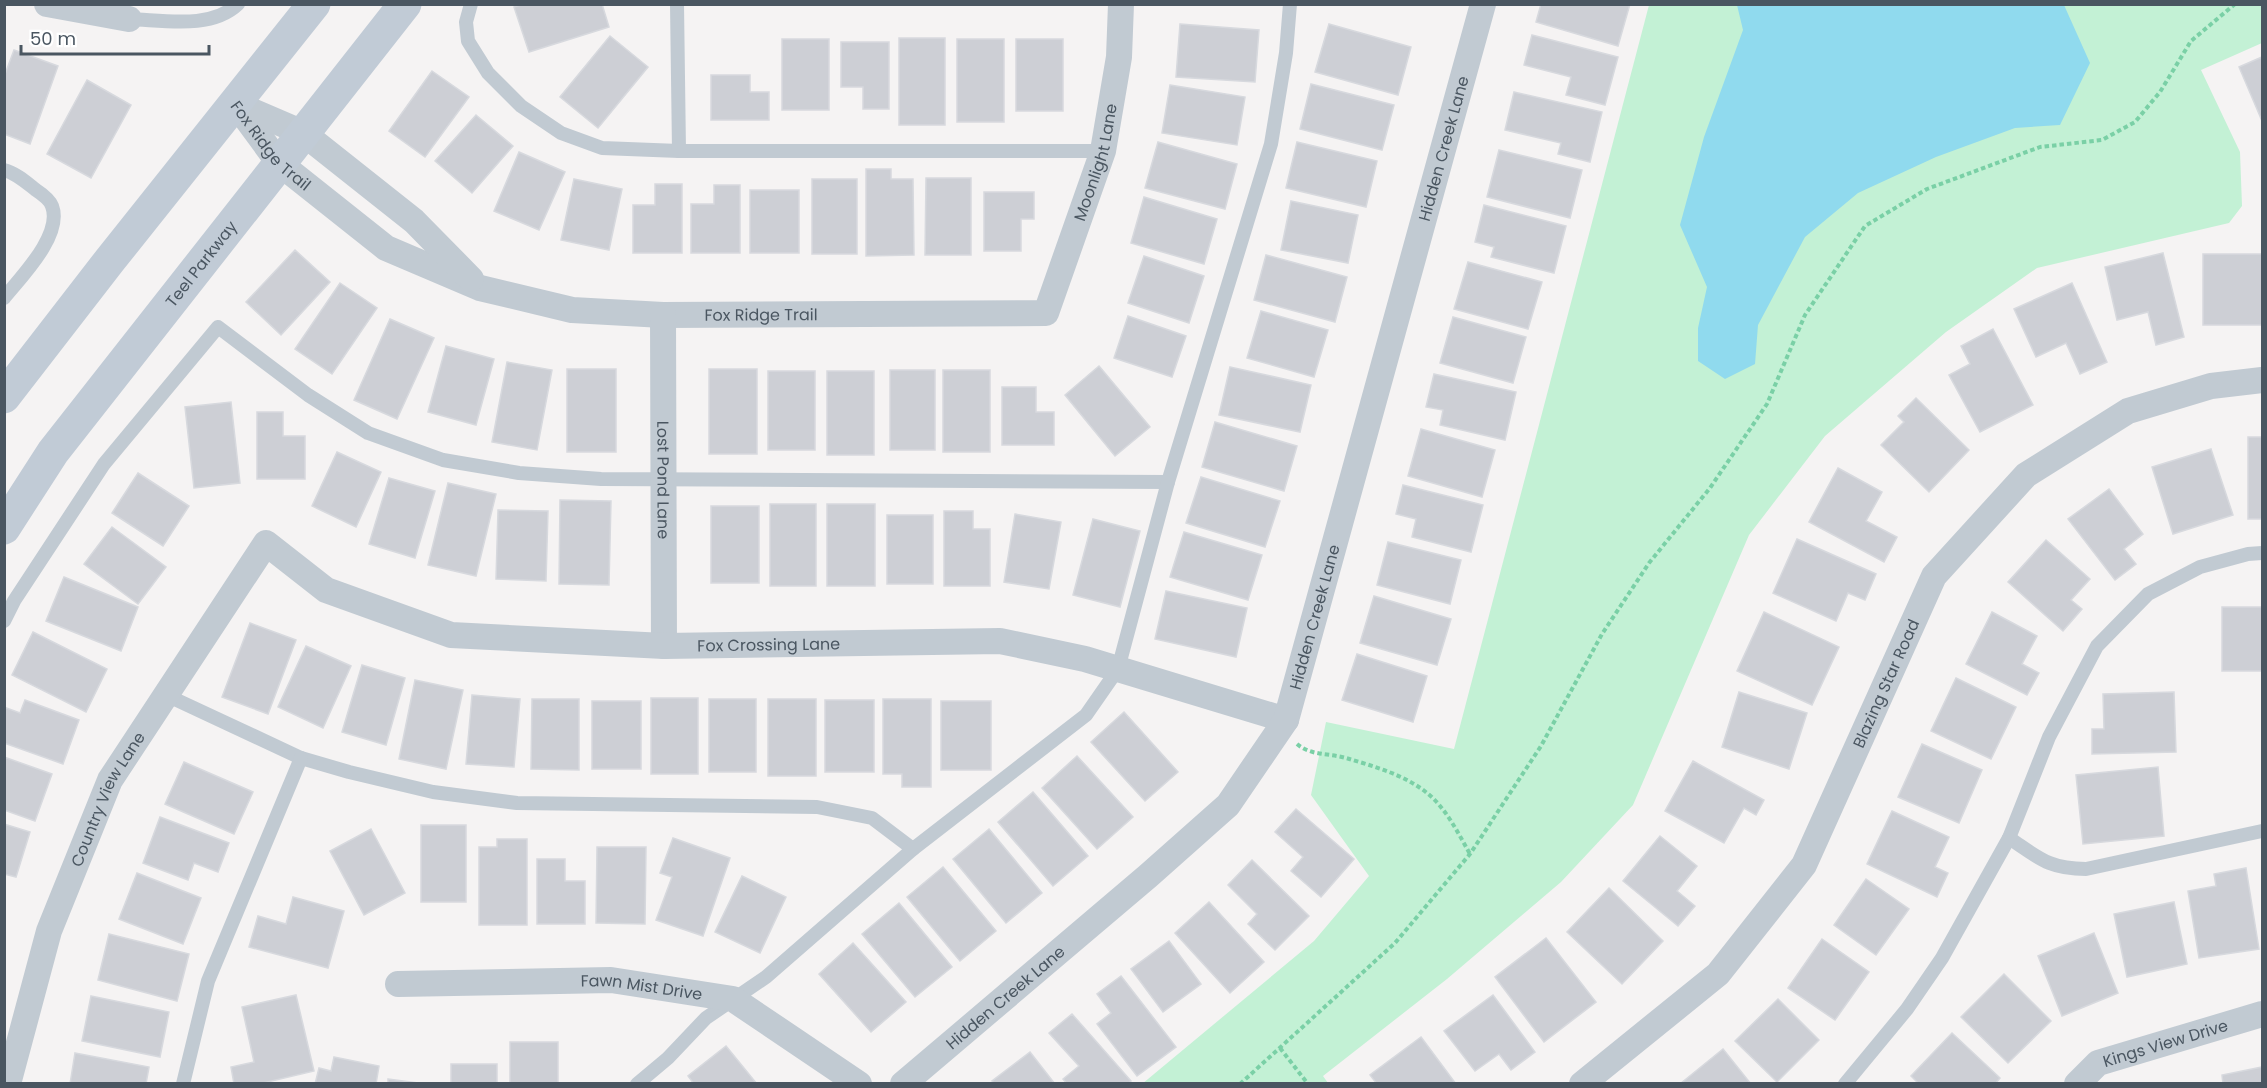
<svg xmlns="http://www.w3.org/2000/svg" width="2267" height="1088" viewBox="0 0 2267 1088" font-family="Poppins,sans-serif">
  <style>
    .green { fill: #c3f1d5 }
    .water { fill: #90daee }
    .building { fill: #cdcfd5; stroke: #d7d9de; stroke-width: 1.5 }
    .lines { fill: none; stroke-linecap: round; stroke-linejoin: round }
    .path { stroke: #7ad0a6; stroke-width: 4; stroke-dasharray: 4.5 3; stroke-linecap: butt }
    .service { stroke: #c1cad2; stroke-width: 14 }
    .minor { stroke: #c1cad2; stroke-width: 26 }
    .secondary { stroke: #c1cbd6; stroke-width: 33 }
    .labels { text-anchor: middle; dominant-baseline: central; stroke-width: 4.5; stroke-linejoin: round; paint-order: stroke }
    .street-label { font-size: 16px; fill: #4a5661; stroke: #fff }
  </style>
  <rect width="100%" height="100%" fill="#f5f3f3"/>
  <path class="green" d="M1649,5H2262V43L2201,70L2240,152L2242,206L2229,223L2037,268L1946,332L1825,436L1749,535L1633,805L1561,882L1447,979L1323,1076L1328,1083L1142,1084L1314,941L1369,876L1311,795L1326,722L1454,749Z"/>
  <path class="water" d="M1737,5H2064L2090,63L2060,125L2015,128L1936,157L1858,193L1805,237L1758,325L1755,364L1725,379L1698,361V328L1707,287L1680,225L1704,137L1743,30Z"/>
  <g class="building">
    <path d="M524,4H602L609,27L529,52L514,7Z"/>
    <path d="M1541,4H1630L1618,46L1536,22Z"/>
    <path d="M1180,24L1259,30L1255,82L1176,77Z"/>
    <path d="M1329,24L1411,47L1398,95L1315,72Z"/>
    <path d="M1532,35L1618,57L1605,105L1566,95L1571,77L1524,65Z"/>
    <path d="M610,36L648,67L598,128L560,97Z"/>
    <rect x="899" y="38" width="46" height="87"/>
    <rect x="782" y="39" width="47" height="71"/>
    <rect x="957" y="39" width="47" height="83"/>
    <rect x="1016" y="39" width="47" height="72"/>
    <path d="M841,42H889V109H863V87H841Z"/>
    <path d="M14,50L58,66L30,144L4,134V77Z"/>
    <path d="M2262,57V121L2239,67Z"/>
    <path d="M432,71L469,97L425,157L389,131Z"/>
    <path d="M711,75H750V92H769V120H711Z"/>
    <path d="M87,80L131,105L91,178L47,154Z"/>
    <path d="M1311,84L1394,105L1382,150L1300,129Z"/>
    <path d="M1170,85L1245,97L1237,145L1162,133Z"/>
    <path d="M1514,92L1602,112L1590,162L1558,154L1561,143L1505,130Z"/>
    <path d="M476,115L513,146L472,193L435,161Z"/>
    <path d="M1158,142L1237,164L1225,209L1145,188Z"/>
    <path d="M1297,142L1377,161L1366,207L1286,188Z"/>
    <path d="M1499,150L1582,170L1570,218L1487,197Z"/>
    <path d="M519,152L565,172L539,230L494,211Z"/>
    <path d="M866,169H891V179H913L914,255L866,256Z"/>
    <path d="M926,178H971V255H925Z"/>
    <path d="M574,179L622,189L609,250L561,240Z"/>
    <rect x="812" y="179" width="45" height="75"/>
    <path d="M655,184H682V253H633V205H655Z"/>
    <path d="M714,185H740V253H691V204H714Z"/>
    <rect x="750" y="190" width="49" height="63"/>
    <path d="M984,192H1034V219H1021V251H984Z"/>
    <path d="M1144,197L1217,219L1204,264L1131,243Z"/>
    <path d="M1291,201L1358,215L1348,263L1281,250Z"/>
    <path d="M1484,205L1566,226L1554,273L1491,257L1494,247L1475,242Z"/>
    <path d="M295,250L330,282L281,335L246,302Z"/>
    <path d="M2163,253L2184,337L2156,345L2148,312L2117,320L2105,267Z"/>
    <rect x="2203" y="254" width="59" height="71"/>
    <path d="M1266,255L1347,277L1335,322L1254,300Z"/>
    <path d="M1144,256L1204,276L1189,323L1128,303Z"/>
    <path d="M1468,262L1542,282L1528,329L1454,309Z"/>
    <path d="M340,283L377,308L332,374L295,349Z"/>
    <path d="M2072,283L2107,362L2080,374L2066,343L2036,357L2014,309Z"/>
    <path d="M1261,311L1328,330L1314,377L1247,358Z"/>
    <path d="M1128,316L1186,336L1172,377L1114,358Z"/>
    <path d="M1453,317L1526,337L1513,383L1440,363Z"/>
    <path d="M390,319L434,338L397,419L354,400Z"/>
    <path d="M1993,329L2033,405L1980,432L1949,375L1970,364L1961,346Z"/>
    <path d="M446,346L494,359L476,425L428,412Z"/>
    <path d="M507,362L552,370L537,450L492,442Z"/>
    <path d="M1099,366L1150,427L1115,456L1065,395Z"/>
    <path d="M1230,367L1311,385L1300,432L1219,415Z"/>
    <rect x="567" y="369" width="49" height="83"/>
    <rect x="709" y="369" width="48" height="85"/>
    <rect x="890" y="370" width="45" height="80"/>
    <rect x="943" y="370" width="47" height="82"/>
    <rect x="768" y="371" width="47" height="79"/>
    <rect x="827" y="371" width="47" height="84"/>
    <path d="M1434,374L1516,392L1505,440L1440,425L1443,410L1426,407Z"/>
    <path d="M1002,387H1036V412H1054V445H1002Z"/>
    <path d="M1916,398L1969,450L1929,492L1881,445L1904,422L1898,416Z"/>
    <path d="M231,402L240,483L194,488L185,407Z"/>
    <path d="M257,412H283V436H305V479H257Z"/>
    <path d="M1215,422L1297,446L1284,491L1202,467Z"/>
    <path d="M1421,429L1495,450L1482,497L1408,476Z"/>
    <rect x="2248" y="437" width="14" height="82"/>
    <path d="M2211,449L2233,515L2173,534L2152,467Z"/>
    <path d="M337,452L381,472L356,527L312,506Z"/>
    <path d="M1838,468L1882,492L1866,521L1897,537L1884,562L1809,522Z"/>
    <path d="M138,473L189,506L163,546L112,513Z"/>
    <path d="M1201,477L1280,501L1265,547L1186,523Z"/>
    <path d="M389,478L435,491L415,558L369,544Z"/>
    <path d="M448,483L496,494L476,576L428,565Z"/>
    <path d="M1403,485L1483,505L1471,552L1412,537L1416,519L1396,514Z"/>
    <path d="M2109,489L2143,534L2124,549L2136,564L2115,580L2068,519Z"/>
    <path d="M560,500L611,501L609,585L559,584Z"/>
    <rect x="770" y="504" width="46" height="82"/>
    <rect x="827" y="504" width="48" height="82"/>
    <rect x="711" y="506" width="48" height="77"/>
    <path d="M498,510L548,511L546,581L496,579Z"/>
    <path d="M944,511H973V529H990V586H944Z"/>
    <path d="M1015,514L1061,522L1049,589L1004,582Z"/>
    <rect x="887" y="515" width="46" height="69"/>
    <path d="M1093,519L1140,531L1120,607L1073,595Z"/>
    <path d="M112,527L166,567L138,604L84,564Z"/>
    <path d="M1184,532L1262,555L1248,600L1170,577Z"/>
    <path d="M1797,539L1876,574L1865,600L1848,593L1836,621L1773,593Z"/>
    <path d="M2046,540L2090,579L2071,600L2082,609L2063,631L2008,582Z"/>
    <path d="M1388,542L1461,560L1450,604L1377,585Z"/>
    <path d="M64,577L138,607L121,651L46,621Z"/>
    <path d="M1166,591L1247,608L1236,657L1155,639Z"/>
    <path d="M1374,596L1451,619L1437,665L1360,643Z"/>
    <rect x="2222" y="607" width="40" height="64"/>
    <path d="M1764,612L1839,647L1812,705L1737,671Z"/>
    <path d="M1992,612L2037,636L2022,664L2039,673L2027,695L1966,664Z"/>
    <path d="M250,623L296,640L268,714L222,697Z"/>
    <path d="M33,632L107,669L86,712L12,675Z"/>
    <path d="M306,646L351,666L323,728L278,707Z"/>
    <path d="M1357,654L1427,676L1413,722L1342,700Z"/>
    <path d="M362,665L405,678L386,745L342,732Z"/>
    <path d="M1956,678L2016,707L1991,759L1931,731Z"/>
    <path d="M415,680L463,690L446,769L399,759Z"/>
    <path d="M1739,692L1807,713L1789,769L1722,747Z"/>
    <path d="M2174,692L2176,752L2092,754V729H2104L2103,694Z"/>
    <path d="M472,695L520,699L514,767L466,764Z"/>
    <rect x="651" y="698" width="47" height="76"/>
    <path d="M532,699H579V770L531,769Z"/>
    <rect x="709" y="699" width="47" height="73"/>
    <rect x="768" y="699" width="48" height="77"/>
    <path d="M883,699H931V787H902V774H883Z"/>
    <path d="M25,700L79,720L63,764L4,743V707L20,713Z"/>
    <rect x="825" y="700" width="49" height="72"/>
    <rect x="592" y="701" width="49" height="68"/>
    <rect x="941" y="701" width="50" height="69"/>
    <path d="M1124,712L1178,772L1145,801L1091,742Z"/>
    <path d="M1922,744L1982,770L1959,823L1898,797Z"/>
    <path d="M1077,756L1133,817L1097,849L1042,788Z"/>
    <path d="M4,757L52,774L35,821L4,810Z"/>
    <path d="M1693,761L1764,800L1756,815L1744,808L1724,843L1665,811Z"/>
    <path d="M184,762L253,792L234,834L165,804Z"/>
    <path d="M2158,767L2164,836L2083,844L2076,775Z"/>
    <path d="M1033,792L1088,856L1053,886L998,822Z"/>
    <path d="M1296,809L1354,859L1321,897L1291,871L1303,857L1275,832Z"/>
    <path d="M1892,811L1949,837L1935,867L1948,873L1937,897L1867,864Z"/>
    <path d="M160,817L229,843L218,872L194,863L188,880L143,863Z"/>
    <path d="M4,824L30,832L16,877L4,874Z"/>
    <rect x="421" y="825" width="45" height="77"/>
    <path d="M371,829L405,893L364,915L330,851Z"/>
    <path d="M989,829L1042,893L1006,923L953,859Z"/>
    <path d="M1660,836L1697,866L1677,891L1695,906L1678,926L1623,881Z"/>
    <path d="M673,838L730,858L703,936L656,920L672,877L660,873Z"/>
    <path d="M497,839H527V925H479V847H497Z"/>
    <path d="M597,847H646L645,924L596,923Z"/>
    <path d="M537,859H565V881H585V924H537Z"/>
    <path d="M1252,860L1309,916L1275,950L1248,924L1257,914L1228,885Z"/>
    <path d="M943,867L996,931L960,961L907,897Z"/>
    <path d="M2246,868L2259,949L2199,958L2188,891L2216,886L2214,874Z"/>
    <path d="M137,873L201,898L183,944L119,919Z"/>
    <path d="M742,876L786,897L760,953L715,932Z"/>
    <path d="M1866,879L1909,909L1876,955L1834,925Z"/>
    <path d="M1609,888L1663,941L1622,984L1567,932Z"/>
    <path d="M293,897L344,911L328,968L249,947L258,916L286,924Z"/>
    <path d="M1209,902L1264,962L1230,993L1175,933Z"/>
    <path d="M2174,902L2187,964L2127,977L2114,914Z"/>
    <path d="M899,903L952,967L915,997L862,934Z"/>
    <path d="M2094,933L2118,993L2062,1016L2038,956Z"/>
    <path d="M109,934L189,954L177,1001L98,980Z"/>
    <path d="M1546,938L1596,1002L1544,1042L1495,977Z"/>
    <path d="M1822,939L1869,972L1835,1020L1788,988Z"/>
    <path d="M1169,941L1201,984L1163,1012L1131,969Z"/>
    <path d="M853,943L906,1002L871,1032L819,974Z"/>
    <path d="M2004,974L2051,1021L2008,1063L1961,1017Z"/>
    <path d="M1121,976L1176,1047L1137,1076L1097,1024L1111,1013L1097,994Z"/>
    <path d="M296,995L314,1071L259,1084H234L231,1067L254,1062L242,1007Z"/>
    <path d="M1493,995L1535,1052L1511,1070L1499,1054L1475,1071L1444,1031Z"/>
    <path d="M91,996L169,1012L160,1057L82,1041Z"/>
    <path d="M1778,999L1819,1040L1777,1082L1735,1041Z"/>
    <path d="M1072,1014L1131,1081L1128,1084H1067L1063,1079L1079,1066L1049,1033Z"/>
    <path d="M1952,1033L2000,1078L1995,1084H1919L1911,1076Z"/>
    <path d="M1421,1037L1456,1084H1377L1370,1075Z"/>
    <rect x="510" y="1042" width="48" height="42"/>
    <path d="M726,1046L757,1084H694L688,1076Z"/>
    <path d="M1723,1049L1751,1084H1680Z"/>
    <path d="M1030,1052L1055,1084H994L992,1081Z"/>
    <path d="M75,1053L149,1067L146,1084H70Z"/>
    <path d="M334,1057L379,1066L376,1084H315L319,1068L331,1071Z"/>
    <rect x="451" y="1064" width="46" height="20"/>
    <path d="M2262,1067V1084H2223L2222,1075Z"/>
    <path d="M388,1079L426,1084H388Z"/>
  </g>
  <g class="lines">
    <g class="path">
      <path d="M1297,744C1311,756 1329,753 1346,758C1373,766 1405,775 1427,793C1446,808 1458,833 1470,854"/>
      <path d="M1280,1048L1308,1084"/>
      <path d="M1240,1084L1395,943L1470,854L1541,746L1602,634L1649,563L1710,488L1767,404L1805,315L1865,226L1927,189L2040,147L2102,140L2135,122L2160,92L2191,41L2235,4"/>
    </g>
    <g class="service">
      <path d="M471,4L466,22L468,41L488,73L521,106L561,133L602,148L679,151"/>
      <path d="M677,4L679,151H1103"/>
      <path d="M129,19C163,20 211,30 238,4"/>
      <path d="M4,170C16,173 27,183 36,190C42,194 50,200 52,206C63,235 21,277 4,298"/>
      <path d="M4,621L14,601L104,464L218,327L308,395L368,433L443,460L519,473L601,479L1168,482"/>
      <path d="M166,695L301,758L349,772L433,792L517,803L817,807L872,818L913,849"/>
      <path d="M2009,838C2039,858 2049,869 2086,869L2262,831"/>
      <path d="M183,1084L208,981L301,758"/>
      <path d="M637,1084L668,1058L706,1018L766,977L913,849L1086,715L1118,669L1168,482L1271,144L1286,53L1290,4"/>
      <path d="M1845,1084L1907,1009L1942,958L2009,838L2049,737L2097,646L2148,594L2200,567L2248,554L2262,553"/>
    </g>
    <g class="minor">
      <path d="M47,4L129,19"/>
      <path id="s1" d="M235,103L279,163L386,248L480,288L572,310L663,315L1046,313L1103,151L1119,57L1121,4"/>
      <path d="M236,104L303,133L414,221L471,279"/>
      <path id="s2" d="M663,315L664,646"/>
      <path id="s3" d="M398,984L611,980L733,999L859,1084"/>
      <path id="s4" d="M8,1084L49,931L110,780L266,543L326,590L451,635L664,646L1000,641L1085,659L1286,720"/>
      <path id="s5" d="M903,1084L1148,876L1228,805L1286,720L1483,4"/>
      <path id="s6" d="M1582,1084L1718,974L1804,865L1934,576L2026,475L2128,411L2211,386L2262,380"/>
      <path id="s7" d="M2077,1084L2098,1063L2262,1014"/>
    </g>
    <g class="secondary">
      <path d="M4,397L110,260L314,4"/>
      <path id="s8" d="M4,528L53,452L405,4"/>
    </g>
  </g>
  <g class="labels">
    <g class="street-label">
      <text stroke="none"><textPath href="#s1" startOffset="56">Fox Ridge Trail</textPath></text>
      <text stroke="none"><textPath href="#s5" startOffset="1124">Hidden Creek Lane</textPath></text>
      <text stroke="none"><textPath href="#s1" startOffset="1041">Moonlight Lane</textPath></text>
      <text stroke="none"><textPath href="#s8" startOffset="330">Teel Parkway</textPath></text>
      <text stroke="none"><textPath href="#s1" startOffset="597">Fox Ridge Trail</textPath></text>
      <text stroke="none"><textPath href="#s2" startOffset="165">Lost Pond Lane</textPath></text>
      <text stroke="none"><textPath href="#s5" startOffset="638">Hidden Creek Lane</textPath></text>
      <text stroke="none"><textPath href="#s4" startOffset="1132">Fox Crossing Lane</textPath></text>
      <text stroke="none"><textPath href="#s6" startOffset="513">Blazing Star Road</textPath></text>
      <text stroke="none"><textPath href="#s4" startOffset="303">Country View Lane</textPath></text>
      <text stroke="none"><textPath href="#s3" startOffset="244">Fawn Mist Drive</textPath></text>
      <text stroke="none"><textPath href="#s5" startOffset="134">Hidden Creek Lane</textPath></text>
      <text stroke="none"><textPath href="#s7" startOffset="100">Kings View Drive</textPath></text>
    </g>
  </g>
  <rect width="2267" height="1088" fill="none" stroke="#4a5661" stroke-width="12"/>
  <path d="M21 45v9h188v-9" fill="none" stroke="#4a5661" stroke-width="3"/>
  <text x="30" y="45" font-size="18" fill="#4a5661" stroke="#ffffff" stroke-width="4.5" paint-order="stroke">50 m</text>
</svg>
